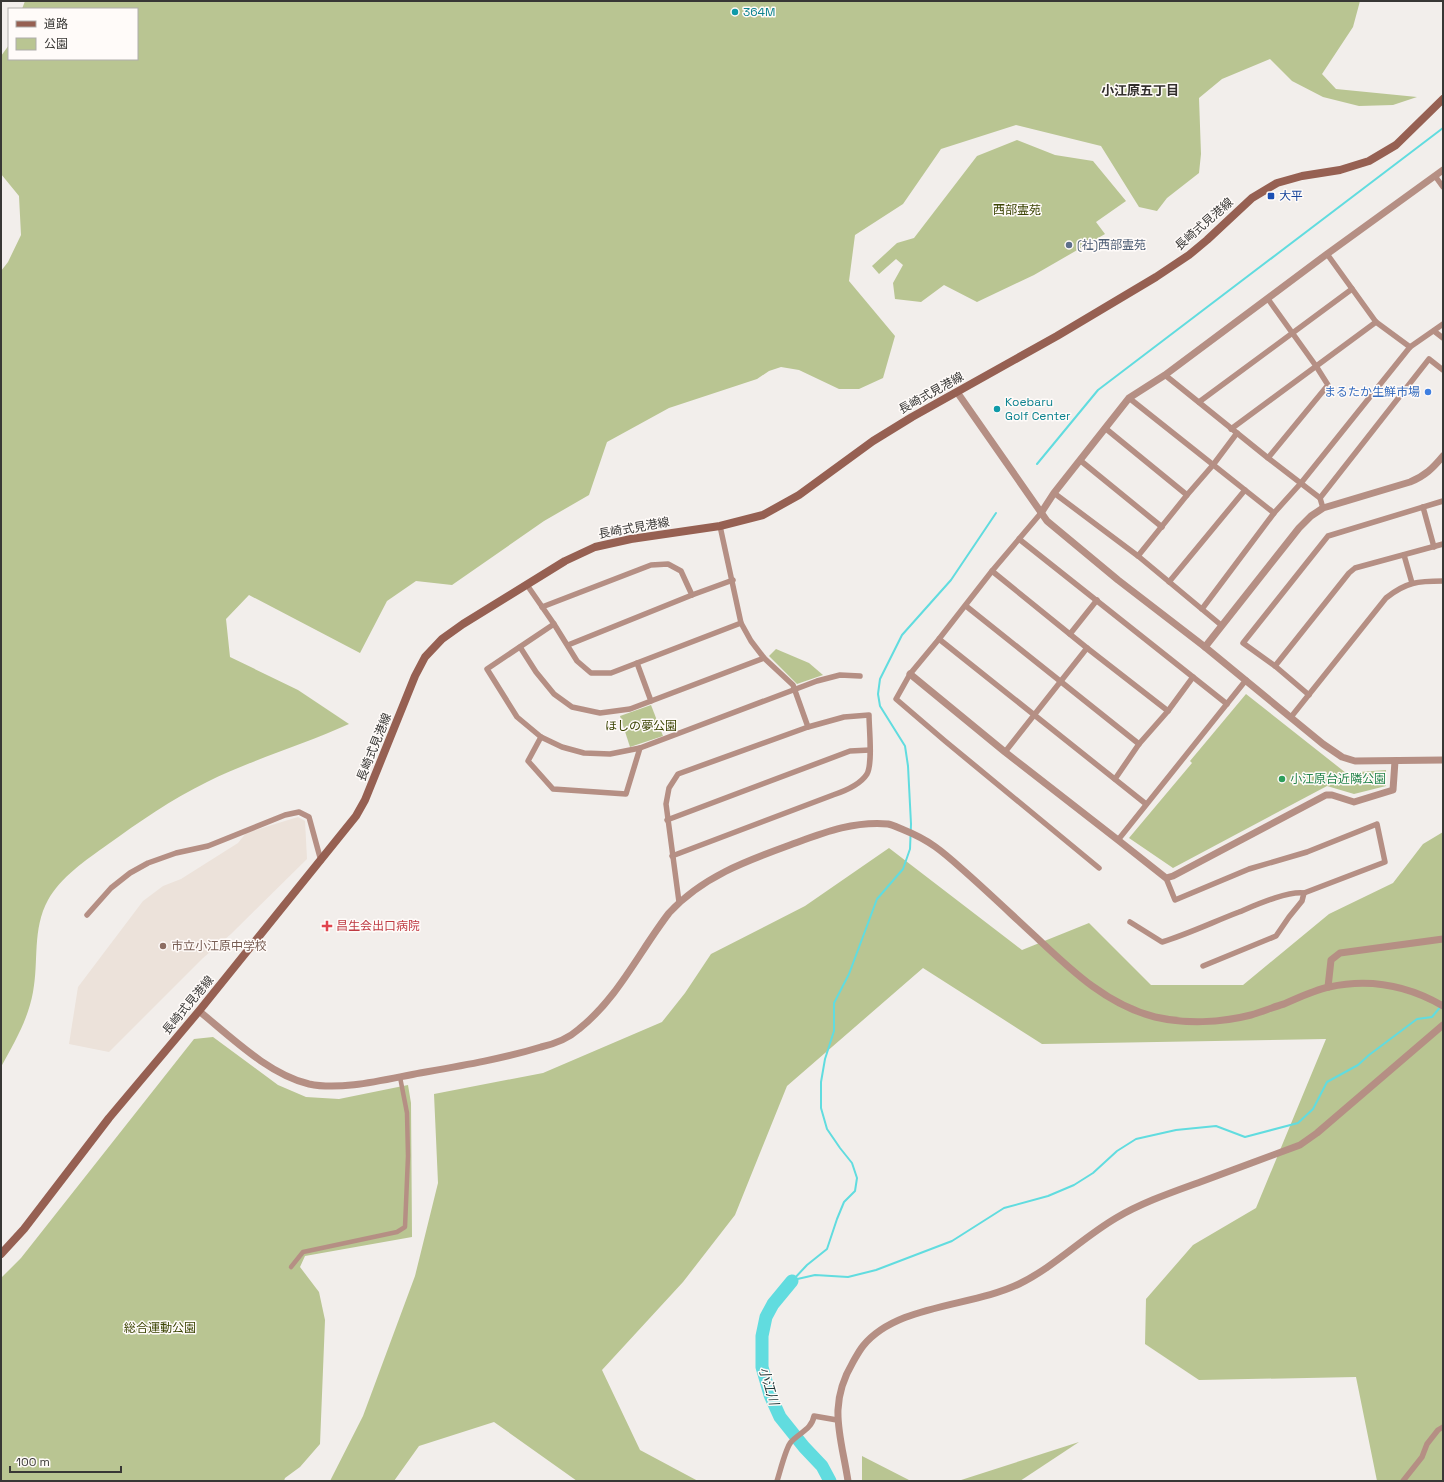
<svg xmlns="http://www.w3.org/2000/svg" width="1444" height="1482" viewBox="0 0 1444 1482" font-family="'Space Grotesk','Noto Sans JP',sans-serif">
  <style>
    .built { fill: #ece2da }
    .green { fill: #b9c592 }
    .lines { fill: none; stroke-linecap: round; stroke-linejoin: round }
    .stream { stroke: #61dcdf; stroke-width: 2 }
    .river { stroke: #61dcdf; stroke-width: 13 }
    .pedestrian { stroke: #b58f84; stroke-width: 4.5 }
    .minor { stroke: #b58f84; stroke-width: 5.5 }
    .tertiary { stroke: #b58f84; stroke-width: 7 }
    .secondary { stroke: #966052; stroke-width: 8 }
    .culture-dot { fill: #0f9aa8; stroke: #fffbf9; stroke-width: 1.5 }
    .transit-dot { fill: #1a4fb4; stroke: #fffbf9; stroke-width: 1.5 }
    .service-dot { fill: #5c6f8a; stroke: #fffbf9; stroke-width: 1.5 }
    .shop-dot { fill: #3f7fe0; stroke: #fffbf9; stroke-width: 1.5 }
    .leisure-dot { fill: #2e9e5b; stroke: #fffbf9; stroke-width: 1.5 }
    .health-dot { fill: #e0444e; stroke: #fffbf9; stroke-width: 1.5 }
    .education-dot { fill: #8d6e63; stroke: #fffbf9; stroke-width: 1.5 }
    .labels { text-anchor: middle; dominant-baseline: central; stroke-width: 3; stroke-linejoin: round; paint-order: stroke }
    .culture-label { font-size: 12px; fill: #0d838f; stroke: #fffbf9; text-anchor: start }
    .transit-label { font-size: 12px; fill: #164399; stroke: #fffbf9; text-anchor: start }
    .park-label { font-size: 12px; fill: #3b4403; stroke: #fffbf9 }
    .street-label { font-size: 12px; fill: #383735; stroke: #fffbf9 }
    .service-label { font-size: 12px; fill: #4e5e75; stroke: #fffbf9; text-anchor: start }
    .shop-label { font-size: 12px; fill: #366cbe; stroke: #fffbf9; text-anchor: end }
    .leisure-label { font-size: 12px; fill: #27864d; stroke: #fffbf9; text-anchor: start }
    .health-label { font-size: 12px; fill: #be3a42; stroke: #fffbf9; text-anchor: start }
    .education-label { font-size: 12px; fill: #785e54; stroke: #fffbf9; text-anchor: start }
    .neighbourhood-label { font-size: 13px; font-weight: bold; fill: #322f2d; stroke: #fffbf9 }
    .water-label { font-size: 13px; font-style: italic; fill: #1e3435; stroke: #fffbf9 }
  </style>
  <rect width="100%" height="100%" fill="#f2eeeb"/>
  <path class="built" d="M298,817L305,821L307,859L231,934L203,958L109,1052L69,1044L78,987L143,901L163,886L181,879L238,843L246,833Z"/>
  <g class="green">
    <path d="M25,1H1360L1353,27L1322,74L1336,89L1417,97L1393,105L1359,106L1323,97L1292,81L1270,59L1222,79L1199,98L1201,154L1199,173L1167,198L1157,211L1139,207L1101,146L1016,125L941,149L903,204L855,235L849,281L895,336L883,378L859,389H839L799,370L781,367L769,371L757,379L669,408L607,442L589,495L544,521L452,585L416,581L387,601L360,653L249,595L226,619L230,657L298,690L349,724C303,745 253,759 207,782C172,799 139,822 107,845C87,859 60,878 48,900C32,929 39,962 33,992C28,1020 14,1043 1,1067V271L8,262L21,235L19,196L1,174V56L9,45V59H137V9H22Z"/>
    <path d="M1017,140L1055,155L1093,161L1126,201L1096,222L1105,234L1034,275L977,302L944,285L921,302L895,299L893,283L903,265L896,259L879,274L872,266L897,243L914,238L977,156Z"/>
    <path d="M776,649L809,663L823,675L797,684L769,656Z"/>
    <path d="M1246,694L1346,773L1386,770V786L1354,794L1327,786L1173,868L1129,838L1192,763L1190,761Z"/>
    <path d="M651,705L663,736L630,747L620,716Z"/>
    <path d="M1443,832V1481H1377L1356,1377L1199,1380L1145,1344L1146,1299L1193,1245L1256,1208L1326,1039L1042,1044L923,968L787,1086L735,1215L683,1282L602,1370L640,1450L698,1481H577L494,1422L419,1446L394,1481H330L363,1416L415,1276L438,1183L434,1094L543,1073L662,1022L685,993L711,954L805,906L889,848L1022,950L1089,923L1151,985H1243L1329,914L1393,883L1423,844Z"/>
    <path d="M213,1037L278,1085L306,1097L339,1099L408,1085L411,1103L412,1237L305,1256L300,1267L319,1292L325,1320L320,1444L300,1467L285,1478L284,1481H1V1278L21,1258L194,1039Z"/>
    <path d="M1079,1442L1020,1481H958Z"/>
    <path d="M862,1456L909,1480L912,1481H862Z"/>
  </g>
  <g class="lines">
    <g class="stream">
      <path d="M1037,464L1098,390L1443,128"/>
      <path d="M793,1280L815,1275L848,1277L876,1270L952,1241L1004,1208L1048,1196L1074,1185L1093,1173L1117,1151L1136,1139L1176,1130L1216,1126L1245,1137L1298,1123L1313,1109L1327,1082L1358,1065L1369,1055L1417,1019L1432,1017L1441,1006"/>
      <path d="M792,1281L807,1265L827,1249L837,1219L844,1202L855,1191L857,1178L852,1163L840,1148L827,1129L821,1108V1082L825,1059L834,1031V1003L849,974L877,899L903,869L910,849L911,824L908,766L905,746L880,706L878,694L880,679L902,635L951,580L996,513"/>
    </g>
    <path class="river" d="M792,1281L773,1304L766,1317L762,1336V1367L770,1395L780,1417L804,1447L822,1466L830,1481"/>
    <path class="pedestrian" d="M291,1267L303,1252L397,1232L405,1227L408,1156L407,1113L400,1077"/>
    <g class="minor">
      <path d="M1435,176L1443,187"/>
      <path d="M1327,254L1376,322L1410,347"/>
      <path d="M1434,331L1443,338"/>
      <path d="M1165,375L1268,458L1320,498L1323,508"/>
      <path d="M1129,398L1274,513"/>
      <path d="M1199,402L1352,289"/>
      <path d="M1105,428L1187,495"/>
      <path d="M1231,429L1376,322"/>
      <path d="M1268,458L1328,385L1316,366L1268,299"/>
      <path d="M1081,461L1162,527"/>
      <path d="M1054,493L1138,556L1221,625"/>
      <path d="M1320,498L1429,359L1443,370"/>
      <path d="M1423,507L1434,547"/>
      <path d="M1041,513L992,571L939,639L910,674L896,699L945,741L1099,868"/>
      <path d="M1019,539L1227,704"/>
      <path d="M1404,555L1412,583"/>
      <path d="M1138,556L1187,495L1213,465L1237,433"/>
      <path d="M992,571L1087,648L1168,711"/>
      <path d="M1169,582L1245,490"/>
      <path d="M527,585L554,624L577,661L591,673H611L741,623"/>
      <path d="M966,606L1139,744"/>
      <path d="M542,607L651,565L668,564L681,571L692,595"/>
      <path d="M1202,609L1274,513L1301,483L1410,347L1443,324"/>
      <path d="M554,624L487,669L517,717L541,737L562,747L584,753L610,754L640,748L817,681L840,675L860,676"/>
      <path d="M1070,634L1097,600"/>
      <path d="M939,639L1146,804"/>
      <path d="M568,645L692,595L733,580"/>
      <path d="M520,647L536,672L554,694L572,707L600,713L630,709L764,658"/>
      <path d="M637,663L651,701"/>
      <path d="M1275,666L1349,573L1355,568L1443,544"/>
      <path d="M1309,695L1275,666L1243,643L1328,536L1443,501"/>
      <path d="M1291,717L1386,598C1406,582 1418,581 1443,581"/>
      <path d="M541,737L528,761L553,789L626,794L640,748"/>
      <path d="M1005,752L1087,648"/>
      <path d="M1115,779L1139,744L1168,711L1193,677"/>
      <path d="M667,820L850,751L870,750"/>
      <path d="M1118,840L1246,680"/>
      <path d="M672,856L833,795C845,791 860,785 867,774C873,763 869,728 869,715L844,717L808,727"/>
      <path d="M679,902L666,804L669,788L678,774L808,727L793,685L764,658L751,641L741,623L720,526"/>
      <path d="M87,915L111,888L130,873L148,863L176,853L208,846L285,815L299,812L309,817L321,861"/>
      <path d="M1130,922L1162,942C1188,934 1213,922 1239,912C1256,905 1287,891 1304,893L1385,862L1377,824L1307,852L1249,869L1175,900L1166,878"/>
      <path d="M1203,966L1276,936L1289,917L1302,901L1304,893"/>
      <path d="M777,1481C780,1472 786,1447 791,1442C799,1433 812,1429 814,1416L837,1420"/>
      <path d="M1403,1481L1422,1457L1427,1444L1438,1430L1443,1427"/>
    </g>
    <g class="tertiary">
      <path d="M957,392L1047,521L1118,580L1205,647L1323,744L1342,757L1355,761L1443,760"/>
      <path d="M1041,513L1054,493L1129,398L1165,375L1327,254L1443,170"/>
      <path d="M1205,647L1299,528L1311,516L1323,508L1410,482C1425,476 1433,468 1443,456"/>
      <path d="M910,674L1005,752L1118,840L1166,878L1173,876L1326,795H1332L1354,802L1393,790L1395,761"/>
      <path d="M1328,987L1331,960L1340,953L1443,939"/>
      <path d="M199,1011C231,1037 268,1074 309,1084C342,1091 387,1079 420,1073C460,1066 502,1059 541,1047C554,1044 569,1038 579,1029C618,998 639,952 669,913C702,877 746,861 790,845C823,833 852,821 888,824C893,825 899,828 904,830C929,840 942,851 962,869C987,891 1011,914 1036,937C1071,970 1107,1005 1155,1017C1185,1024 1220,1023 1251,1015C1262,1012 1273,1007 1284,1004C1298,998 1314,990 1329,987C1370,978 1407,985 1443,1006"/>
      <path d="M848,1481C841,1435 827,1406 853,1362C856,1357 859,1351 863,1346C897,1304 972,1307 1019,1284C1054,1267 1082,1238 1116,1218C1143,1202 1173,1192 1203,1181C1235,1169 1268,1157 1300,1145L1317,1133L1443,1025"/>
    </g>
    <path class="secondary" d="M1,1254L24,1229L109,1118L199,1011L356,816L365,800L415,676L425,657L442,639L463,624L565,561L595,547L631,539L720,526L763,515L799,495L873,441L912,417L1057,336L1156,277L1189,255L1207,240L1252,198L1277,183L1302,176L1340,170L1369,161L1396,145L1443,99"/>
  </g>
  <g class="culture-dot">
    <circle cx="735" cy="12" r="4"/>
    <circle cx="997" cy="409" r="4"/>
  </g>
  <rect class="transit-dot" x="1267" y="192" width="8" height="8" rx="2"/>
  <circle class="service-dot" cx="1069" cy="245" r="4"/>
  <circle class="shop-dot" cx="1428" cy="392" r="4"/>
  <circle class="leisure-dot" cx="1282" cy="779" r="4"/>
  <path class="health-dot" d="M325 920h4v4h4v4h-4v4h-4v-4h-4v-4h4z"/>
  <circle class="education-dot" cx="163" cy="946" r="4"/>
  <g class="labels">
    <g class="culture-label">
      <text x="743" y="12">364M</text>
      <text x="1005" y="402">Koebaru<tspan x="1005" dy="14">Golf Center</tspan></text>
    </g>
    <g class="transit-label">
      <text x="1279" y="196">大平</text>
    </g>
    <g class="park-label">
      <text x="1017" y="210">西部霊苑</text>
      <text x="641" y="726">ほしの夢公園</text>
      <text x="160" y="1328">総合運動公園</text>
    </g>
    <g class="street-label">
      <text transform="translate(1204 224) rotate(-41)">長崎式見港線</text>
      <text transform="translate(931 393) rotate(-29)">長崎式見港線</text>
      <text transform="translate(634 528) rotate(-10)">長崎式見港線</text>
      <text transform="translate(374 747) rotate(-68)">長崎式見港線</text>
      <text transform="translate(188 1005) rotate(-50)">長崎式見港線</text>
    </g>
    <g class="service-label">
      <text x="1077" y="245">(社)西部霊苑</text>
    </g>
    <g class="shop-label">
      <text x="1420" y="392">まるたか生鮮市場</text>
    </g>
    <g class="leisure-label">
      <text x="1290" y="779">小江原台近隣公園</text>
    </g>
    <g class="health-label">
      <text x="336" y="926">昌生会出口病院</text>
    </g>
    <g class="education-label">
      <text x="171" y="946">市立小江原中学校</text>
    </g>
    <g class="neighbourhood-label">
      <text x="1140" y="90">小江原五丁目</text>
    </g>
    <g class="water-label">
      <text transform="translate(769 1386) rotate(73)">小江川</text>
    </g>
  </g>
  <rect width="1444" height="1482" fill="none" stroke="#383735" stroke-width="4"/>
  <rect x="8" y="8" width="130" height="52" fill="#fffbf9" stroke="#afadab"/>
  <rect x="16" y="21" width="20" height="6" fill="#966052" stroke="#afadab"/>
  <text x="44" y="28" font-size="12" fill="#383735">道路</text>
  <rect x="16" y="38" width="20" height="12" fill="#b9c592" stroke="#afadab"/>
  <text x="44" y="48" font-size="12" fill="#383735">公園</text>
  <path d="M10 1466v6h111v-6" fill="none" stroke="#383735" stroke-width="2"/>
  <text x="16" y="1466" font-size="12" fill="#383735" stroke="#fffbf9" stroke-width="3" paint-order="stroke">100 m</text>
</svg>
